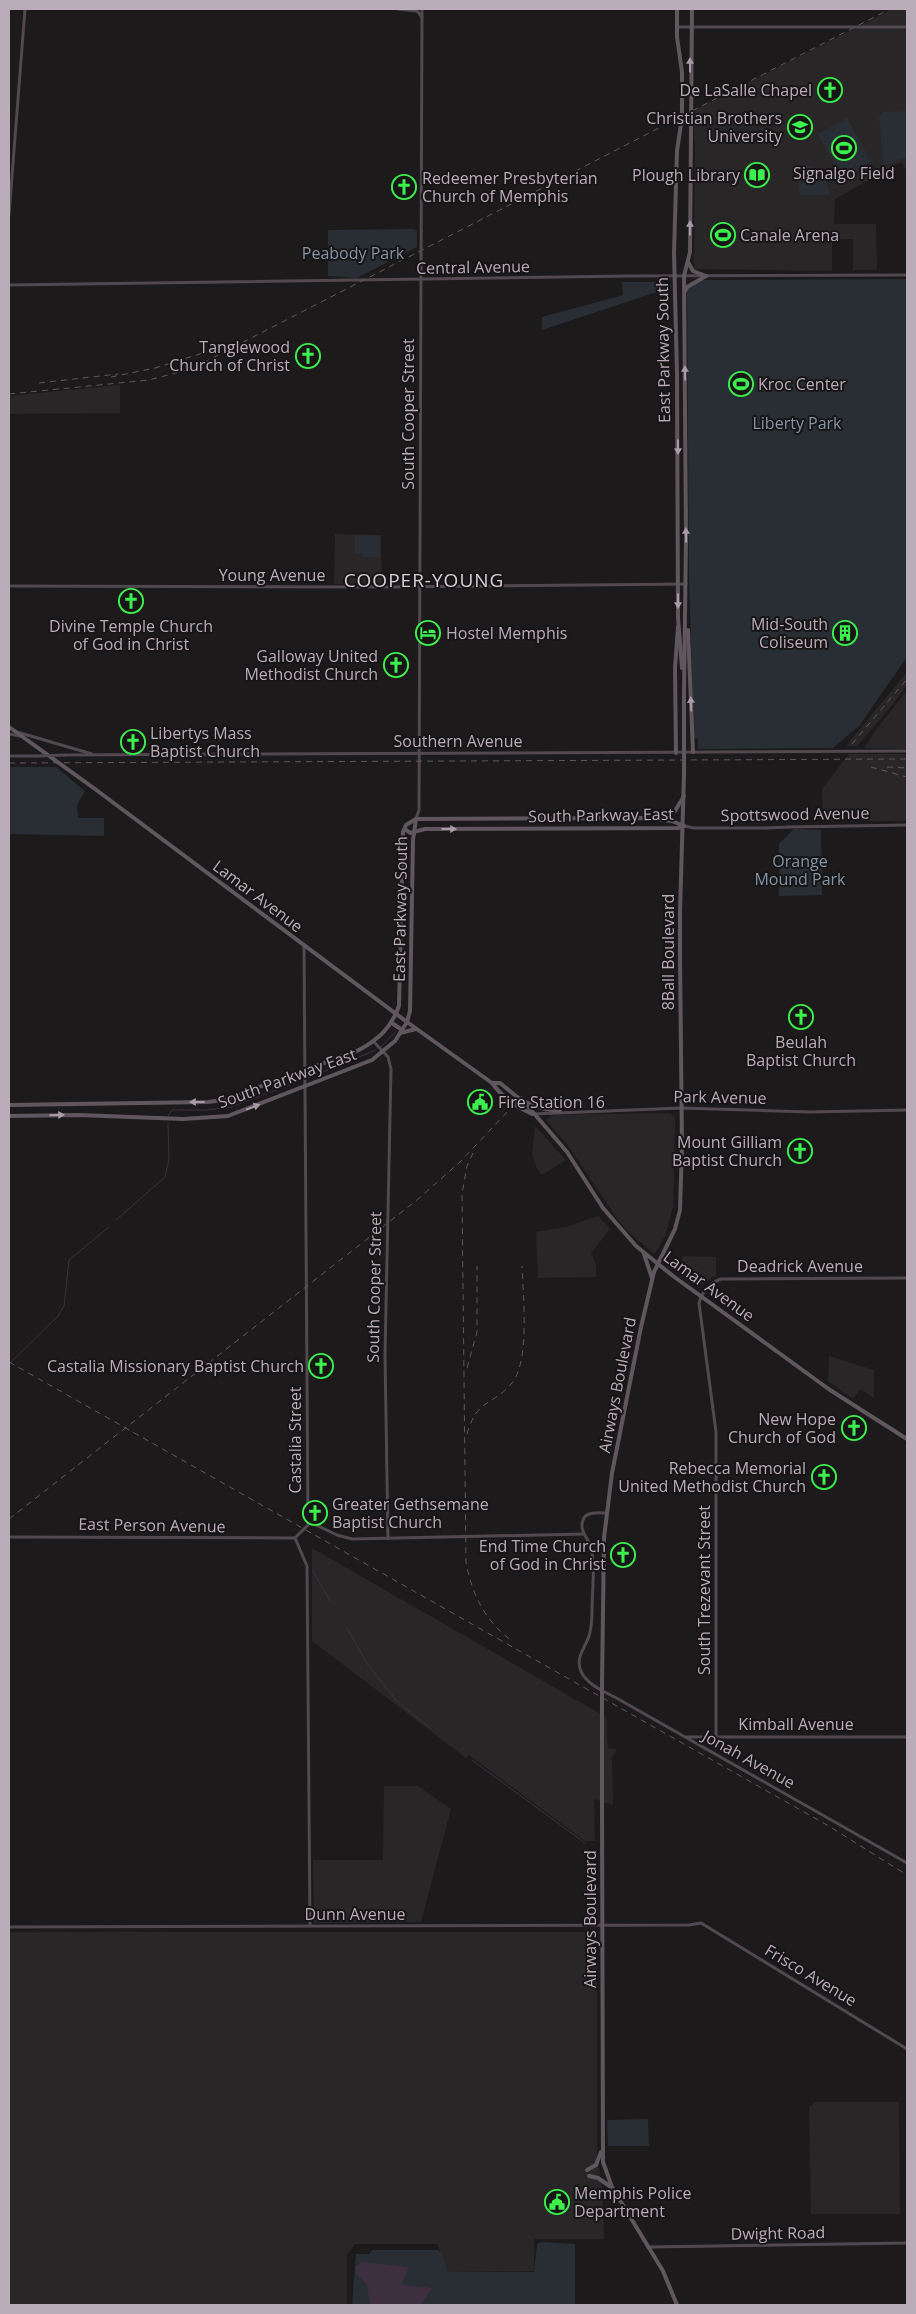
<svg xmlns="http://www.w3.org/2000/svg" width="916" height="2314" viewBox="0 0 916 2314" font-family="'Open Sans',sans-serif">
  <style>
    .built { fill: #292628 }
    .green { fill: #292e34 }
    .water { fill: #3e2f40 }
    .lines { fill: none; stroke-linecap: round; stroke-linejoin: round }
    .stream { stroke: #3e2f40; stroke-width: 1 }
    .secondary { stroke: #51494f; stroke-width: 3 }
    .primary { stroke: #60575e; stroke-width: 4 }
    .rail { stroke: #60575e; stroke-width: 1; stroke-dasharray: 6 5; stroke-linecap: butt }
    .secondary-bridge { stroke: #51494f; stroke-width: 3 }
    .primary-bridge { stroke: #60575e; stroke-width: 4 }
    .oneway { fill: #a99ba8 }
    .labels { text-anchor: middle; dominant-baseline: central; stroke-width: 4; stroke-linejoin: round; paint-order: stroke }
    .poi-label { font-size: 16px; fill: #bbacba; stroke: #171516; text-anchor: end }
    .park-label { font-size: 16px; fill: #8395a6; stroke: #171516 }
    .street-label { font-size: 16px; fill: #bbacba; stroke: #171516 }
    .quarter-label { font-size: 19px; letter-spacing: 1px; fill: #d7cdd6; stroke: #171516 }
  </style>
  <rect width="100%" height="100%" fill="#1c1a1b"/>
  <g class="built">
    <path d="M893,9H907V171L901,162L835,199L834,224H876L877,270H853V239H832V271L694,269L695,144L692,111Z"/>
    <path d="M120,385V413L9,414V396Z"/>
    <path d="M335,534L381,535L382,585L334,584Z"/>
    <path d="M907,672V685L894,703L857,746H846Z"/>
    <path d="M905,693H907V749L864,748L876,730Z"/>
    <path d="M849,754H907V821H823L822,789Z"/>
    <path d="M668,1113L674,1116L675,1120L673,1207L665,1236L656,1252L653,1253L630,1233L618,1220L567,1144L546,1120L551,1115Z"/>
    <path d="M535,1126L566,1160L542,1175L537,1169L532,1154Z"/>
    <path d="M598,1216L610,1229L591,1253L596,1265V1277L538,1278L536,1232L566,1227Z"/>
    <path d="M682,1256L716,1257V1275L703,1284L689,1282L683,1276Z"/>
    <path d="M829,1356L874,1370V1398L860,1389L853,1399L828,1381Z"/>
    <path d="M312,1548L606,1717L608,1748L617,1749L612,1758L613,1805L594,1799L595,1841H585L469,1755L466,1758L312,1641Z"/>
    <path d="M384,1786H418L451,1809L421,1922L314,1923L313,1860H383Z"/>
    <path d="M9,1932H593L597,1938V2155L602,2189L604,2239H534V2271L448,2272L437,2244H355L347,2255V2305H9Z"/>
    <path d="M815,2102H899L900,2214H811L809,2107Z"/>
  </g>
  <g class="green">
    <path d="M907,111V157L883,166L879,116L882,112Z"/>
    <path d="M847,118L871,162L842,178L818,134Z"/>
    <path d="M799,164C817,166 830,176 829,195H801L799,193Z"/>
    <path d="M414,229L417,231V247L357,278L328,276V230Z"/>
    <path d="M907,279V657L859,726L833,748L698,749V739L694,738L689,579L687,289L700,280Z"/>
    <path d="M622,282H669L672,287L542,330V317L623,295Z"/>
    <path d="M355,535L380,536V557H363V554L355,553Z"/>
    <path d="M9,767H56L85,791L77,805L78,818H104V836L9,834Z"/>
    <path d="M794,829L821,830L822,895L779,896V844Z"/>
    <path d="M648,2119L649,2146H608L607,2120Z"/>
    <path d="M542,2242L575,2244V2305H352L356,2254H369L373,2250H438L442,2254L448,2272H534L537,2244Z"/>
  </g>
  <path class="water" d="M362,2262L409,2267L402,2282L403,2285L432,2288L421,2305H370L367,2284L356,2274L355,2267Z"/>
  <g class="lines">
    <g class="stream">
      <path d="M381,1047L396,1031"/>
      <path d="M308,1078L376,1050"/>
      <path d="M168,1116L172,1110H207L231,1107L300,1081"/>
      <path d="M116,1220L165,1177L169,1159L168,1124"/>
      <path d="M9,1364L58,1316L64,1306L69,1260L109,1227"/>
      <path d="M313,1571L330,1601"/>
      <path d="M347,1628L368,1665L396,1700L431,1729"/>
      <path d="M472,1760L585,1843"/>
      <path d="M357,2258L362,2262"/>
    </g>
    <g class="secondary">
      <path d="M398,9L417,11L422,17"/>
      <path d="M677,27H907"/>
      <path d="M9,215L25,9"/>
      <path d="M9,285L628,276L907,275"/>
      <path d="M9,586L390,587L686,584"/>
      <path d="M17,732L92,754"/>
      <path d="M9,734L20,736"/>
      <path d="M64,755L907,751"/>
      <path d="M9,756H37"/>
      <path d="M416,819L419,810L422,9"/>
      <path d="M684,826L694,828H766"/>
      <path d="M789,827L907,825"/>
      <path d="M374,1042L388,1057L391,1069L385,1354L388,1539"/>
      <path d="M533,1114L681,1108L809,1112L907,1110"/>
      <path d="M607,1513C599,1513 586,1511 583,1520C579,1530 587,1537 590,1545C596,1561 592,1592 592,1610C592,1619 592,1627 589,1636C585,1648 575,1658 581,1671C586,1685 608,1693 620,1700L907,1863"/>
      <path d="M308,1521L337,1535L352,1539L584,1534"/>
      <path d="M9,1537L295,1538"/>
      <path d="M295,1538L308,1525V1521L304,946"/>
      <path d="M295,1538L307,1566L310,1926"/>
      <path d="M716,1736V1432L699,1303C702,1292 710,1283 721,1279L907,1278"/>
      <path d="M686,1737H907"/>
      <path d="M9,1927L689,1925L701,1923L907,2049"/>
      <path d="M650,2247L907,2243"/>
    </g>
    <g class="primary">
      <path d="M677,9V37L682,72V117L677,151L674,253L677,374L678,618L682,668"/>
      <path d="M688,262L693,271L706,276"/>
      <path d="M685,291L687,287L706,276"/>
      <path d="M688,630L693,752"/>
      <path d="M684,693L686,537L684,276L690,252L692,9"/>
      <path d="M9,727L95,789L407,1022L492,1083C501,1096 518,1108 532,1114"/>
      <path d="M676,753L675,668L678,627"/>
      <path d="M659,818L675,811L684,796"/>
      <path d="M405,829L410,833L425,829L678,828L684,826"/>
      <path d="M680,912L684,774"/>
      <path d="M392,1023L402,1030"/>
      <path d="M400,1033L416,1029"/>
      <path d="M492,1083H500L526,1104L567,1152L603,1208L636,1246L673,1276L830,1390L907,1439"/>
      <path d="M526,1102L544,1109L560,1111"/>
      <path d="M9,1105L208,1102L224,1100L359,1050C379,1039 391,1028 399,1006L403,832L406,825L416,819L645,818L672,821L684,826"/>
      <path d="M9,1116L79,1115L183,1119L228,1116L372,1060L395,1041L407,1022L410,1011L413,840L416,819"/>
      <path d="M644,1254L652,1278"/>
      <path d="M602,1684L604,1538L612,1473L641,1327L654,1272L675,1229L680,1210L682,1146L680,957"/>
      <path d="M602,1802L603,2162L612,2187L663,2271L677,2305"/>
      <path d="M587,2170L596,2165L601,2152"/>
      <path d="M589,2176L598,2178L611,2187"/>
    </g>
    <g class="rail">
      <path d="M111,377L155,368L222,347"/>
      <path d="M39,383L118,374"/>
      <path d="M9,394L149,380L191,369L890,9"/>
      <path d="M852,744L907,679"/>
      <path d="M9,763L907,759"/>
      <path d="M871,767L907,777"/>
      <path d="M887,767L907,768"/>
      <path d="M473,1153L467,1166L462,1194L466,1562C472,1595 485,1621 512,1641"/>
      <path d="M9,1362L827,1825L907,1875"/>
      <path d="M467,1368L477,1332V1266"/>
      <path d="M467,1434C477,1398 493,1406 512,1383C530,1361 523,1295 522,1266"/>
      <path d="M9,1519L417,1200L460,1162L525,1093"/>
    </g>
    <g class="secondary-bridge">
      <path d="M37,756L64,755"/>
      <path d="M766,828L789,827"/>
    </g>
    <g class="primary-bridge">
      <path d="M684,693V774"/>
      <path d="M680,957V912"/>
      <path d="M602,1802V1684"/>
    </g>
  </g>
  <defs><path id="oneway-solid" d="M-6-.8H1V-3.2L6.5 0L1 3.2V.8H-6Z" transform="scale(1.25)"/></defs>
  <g class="oneway">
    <use href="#oneway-solid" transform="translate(690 65) rotate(-90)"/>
    <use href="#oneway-solid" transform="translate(690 228) rotate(-89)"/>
    <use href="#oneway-solid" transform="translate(685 373) rotate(-91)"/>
    <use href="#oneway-solid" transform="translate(678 447) rotate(90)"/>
    <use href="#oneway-solid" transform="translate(686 535) rotate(-91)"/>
    <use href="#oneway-solid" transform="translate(678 601) rotate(90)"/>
    <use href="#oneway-solid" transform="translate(691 704) rotate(-92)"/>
    <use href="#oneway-solid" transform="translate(449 829)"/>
    <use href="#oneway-solid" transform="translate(197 1102) rotate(-180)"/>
    <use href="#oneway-solid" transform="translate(253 1107) rotate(-20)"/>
    <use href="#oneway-solid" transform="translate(57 1115) rotate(-1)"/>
  </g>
  <defs>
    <symbol id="church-ring" viewBox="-11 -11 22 22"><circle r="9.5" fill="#171516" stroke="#3bf24d" stroke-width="1.5"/><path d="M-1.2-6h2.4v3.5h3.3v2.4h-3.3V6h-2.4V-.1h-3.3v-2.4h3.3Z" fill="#3bf24d"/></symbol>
    <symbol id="university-ring" viewBox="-11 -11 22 22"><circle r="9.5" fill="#171516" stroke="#3bf24d" stroke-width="1.5"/><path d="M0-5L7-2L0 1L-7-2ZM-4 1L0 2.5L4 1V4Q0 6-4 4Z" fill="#3bf24d"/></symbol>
    <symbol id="stadium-ring" viewBox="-11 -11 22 22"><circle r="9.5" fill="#171516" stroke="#3bf24d" stroke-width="1.5"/><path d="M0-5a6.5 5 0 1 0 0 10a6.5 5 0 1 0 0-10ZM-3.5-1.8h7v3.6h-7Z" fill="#3bf24d"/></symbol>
    <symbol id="library-ring" viewBox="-11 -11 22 22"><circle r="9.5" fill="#171516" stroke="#3bf24d" stroke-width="1.5"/><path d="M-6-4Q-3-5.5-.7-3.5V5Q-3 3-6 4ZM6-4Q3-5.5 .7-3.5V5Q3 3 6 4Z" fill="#3bf24d"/></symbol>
    <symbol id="hotel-ring" viewBox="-11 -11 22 22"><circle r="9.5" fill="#171516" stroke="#3bf24d" stroke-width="1.5"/><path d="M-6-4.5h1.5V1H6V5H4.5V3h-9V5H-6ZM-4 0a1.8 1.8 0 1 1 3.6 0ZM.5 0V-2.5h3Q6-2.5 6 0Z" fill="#3bf24d"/></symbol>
    <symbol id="building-ring" viewBox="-11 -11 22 22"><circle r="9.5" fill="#171516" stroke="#3bf24d" stroke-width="1.5"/><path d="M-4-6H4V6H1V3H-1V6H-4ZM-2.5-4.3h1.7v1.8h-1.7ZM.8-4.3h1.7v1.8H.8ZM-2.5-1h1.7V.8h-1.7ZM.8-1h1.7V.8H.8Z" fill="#3bf24d"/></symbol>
    <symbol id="civic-ring" viewBox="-11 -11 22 22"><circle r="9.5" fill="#171516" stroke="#3bf24d" stroke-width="1.5"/><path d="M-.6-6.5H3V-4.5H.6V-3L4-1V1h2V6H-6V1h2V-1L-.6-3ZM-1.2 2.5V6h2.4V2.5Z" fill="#3bf24d"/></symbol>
  </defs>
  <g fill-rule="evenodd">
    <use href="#church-ring" x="816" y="76" width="28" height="28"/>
    <use href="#university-ring" x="786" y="113" width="28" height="28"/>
    <use href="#stadium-ring" x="830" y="134" width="28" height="28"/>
    <use href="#library-ring" x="743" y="161" width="28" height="28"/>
    <use href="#church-ring" x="390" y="173" width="28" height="28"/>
    <use href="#stadium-ring" x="709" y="221" width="28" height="28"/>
    <use href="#church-ring" x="294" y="342" width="28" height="28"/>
    <use href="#stadium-ring" x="727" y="370" width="28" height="28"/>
    <use href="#church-ring" x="117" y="587" width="28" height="28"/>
    <use href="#hotel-ring" x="414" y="619" width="28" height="28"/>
    <use href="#building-ring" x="831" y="619" width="28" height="28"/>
    <use href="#church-ring" x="382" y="651" width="28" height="28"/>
    <use href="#church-ring" x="119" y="728" width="28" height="28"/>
    <use href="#church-ring" x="787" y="1003" width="28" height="28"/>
    <use href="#civic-ring" x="466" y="1088" width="28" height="28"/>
    <use href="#church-ring" x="786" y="1137" width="28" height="28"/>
    <use href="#church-ring" x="307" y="1352" width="28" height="28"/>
    <use href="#church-ring" x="840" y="1414" width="28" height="28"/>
    <use href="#church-ring" x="810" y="1463" width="28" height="28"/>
    <use href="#church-ring" x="301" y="1499" width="28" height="28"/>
    <use href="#church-ring" x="609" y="1541" width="28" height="28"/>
    <use href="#civic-ring" x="543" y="2188" width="28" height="28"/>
  </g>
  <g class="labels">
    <g class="poi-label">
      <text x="812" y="90">De LaSalle Chapel</text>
      <text x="782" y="118">Christian Brothers<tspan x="782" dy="18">University</tspan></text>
      <text x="844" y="173" text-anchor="middle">Signalgo Field</text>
      <text x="740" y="175">Plough Library</text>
      <text x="422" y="178" text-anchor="start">Redeemer Presbyterian<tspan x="422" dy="18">Church of Memphis</tspan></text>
      <text x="740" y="235" text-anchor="start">Canale Arena</text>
      <text x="290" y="347">Tanglewood<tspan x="290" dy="18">Church of Christ</tspan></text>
      <text x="758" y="384" text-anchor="start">Kroc Center</text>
      <text x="828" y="624">Mid-South<tspan x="828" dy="18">Coliseum</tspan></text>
      <text x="131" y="626" text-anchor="middle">Divine Temple Church<tspan x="131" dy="18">of God in Christ</tspan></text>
      <text x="446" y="633" text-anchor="start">Hostel Memphis</text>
      <text x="378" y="656">Galloway United<tspan x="378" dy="18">Methodist Church</tspan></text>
      <text x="150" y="733" text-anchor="start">Libertys Mass<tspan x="150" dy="18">Baptist Church</tspan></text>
      <text x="801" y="1042" text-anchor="middle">Beulah<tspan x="801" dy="18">Baptist Church</tspan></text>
      <text x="498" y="1102" text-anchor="start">Fire Station 16</text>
      <text x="782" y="1142">Mount Gilliam<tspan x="782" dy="18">Baptist Church</tspan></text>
      <text x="304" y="1366">Castalia Missionary Baptist Church</text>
      <text x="836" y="1419">New Hope<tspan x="836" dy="18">Church of God</tspan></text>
      <text x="806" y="1468">Rebecca Memorial<tspan x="806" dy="18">United Methodist Church</tspan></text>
      <text x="332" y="1504" text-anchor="start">Greater Gethsemane<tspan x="332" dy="18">Baptist Church</tspan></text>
      <text x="606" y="1546">End Time Church<tspan x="606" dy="18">of God in Christ</tspan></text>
      <text x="574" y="2193" text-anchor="start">Memphis Police<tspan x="574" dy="18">Department</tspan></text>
    </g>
    <g class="park-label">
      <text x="353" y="253">Peabody Park</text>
      <text x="797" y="423">Liberty Park</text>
      <text x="800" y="861">Orange<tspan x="800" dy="18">Mound Park</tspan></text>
    </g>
    <g class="street-label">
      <text transform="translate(473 267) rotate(-1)">Central Avenue</text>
      <text transform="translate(663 350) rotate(-91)">East Parkway South</text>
      <text transform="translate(408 414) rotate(-90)">South Cooper Street</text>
      <text x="272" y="575">Young Avenue</text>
      <text x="458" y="741">Southern Avenue</text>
      <text transform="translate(795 814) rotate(-1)">Spottswood Avenue</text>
      <text transform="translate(601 815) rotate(-1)">South Parkway East</text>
      <text transform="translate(258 896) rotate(37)">Lamar Avenue</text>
      <text transform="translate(400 909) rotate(-89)">East Parkway South</text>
      <text transform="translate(668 952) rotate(-90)">8Ball Boulevard</text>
      <text transform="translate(287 1078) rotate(-20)">South Parkway East</text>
      <text transform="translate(720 1097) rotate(1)">Park Avenue</text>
      <text x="800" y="1266">Deadrick Avenue</text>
      <text transform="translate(709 1286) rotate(36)">Lamar Avenue</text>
      <text transform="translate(374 1287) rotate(-89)">South Cooper Street</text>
      <text transform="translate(617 1385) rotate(-79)">Airways Boulevard</text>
      <text transform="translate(295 1440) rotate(-90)">Castalia Street</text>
      <text transform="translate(152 1525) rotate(1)">East Person Avenue</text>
      <text transform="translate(704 1590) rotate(-90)">South Trezevant Street</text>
      <text x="796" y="1724">Kimball Avenue</text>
      <text transform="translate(749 1759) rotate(29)">Jonah Avenue</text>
      <text x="355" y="1914">Dunn Avenue</text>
      <text transform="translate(590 1919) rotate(-90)">Airways Boulevard</text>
      <text transform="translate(811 1975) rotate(31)">Frisco Avenue</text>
      <text transform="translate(778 2233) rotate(-1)">Dwight Road</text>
    </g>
    <g class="quarter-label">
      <text x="424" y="580">COOPER-YOUNG</text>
    </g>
  </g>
  <rect width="916" height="2314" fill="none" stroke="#bbacba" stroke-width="20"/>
</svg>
